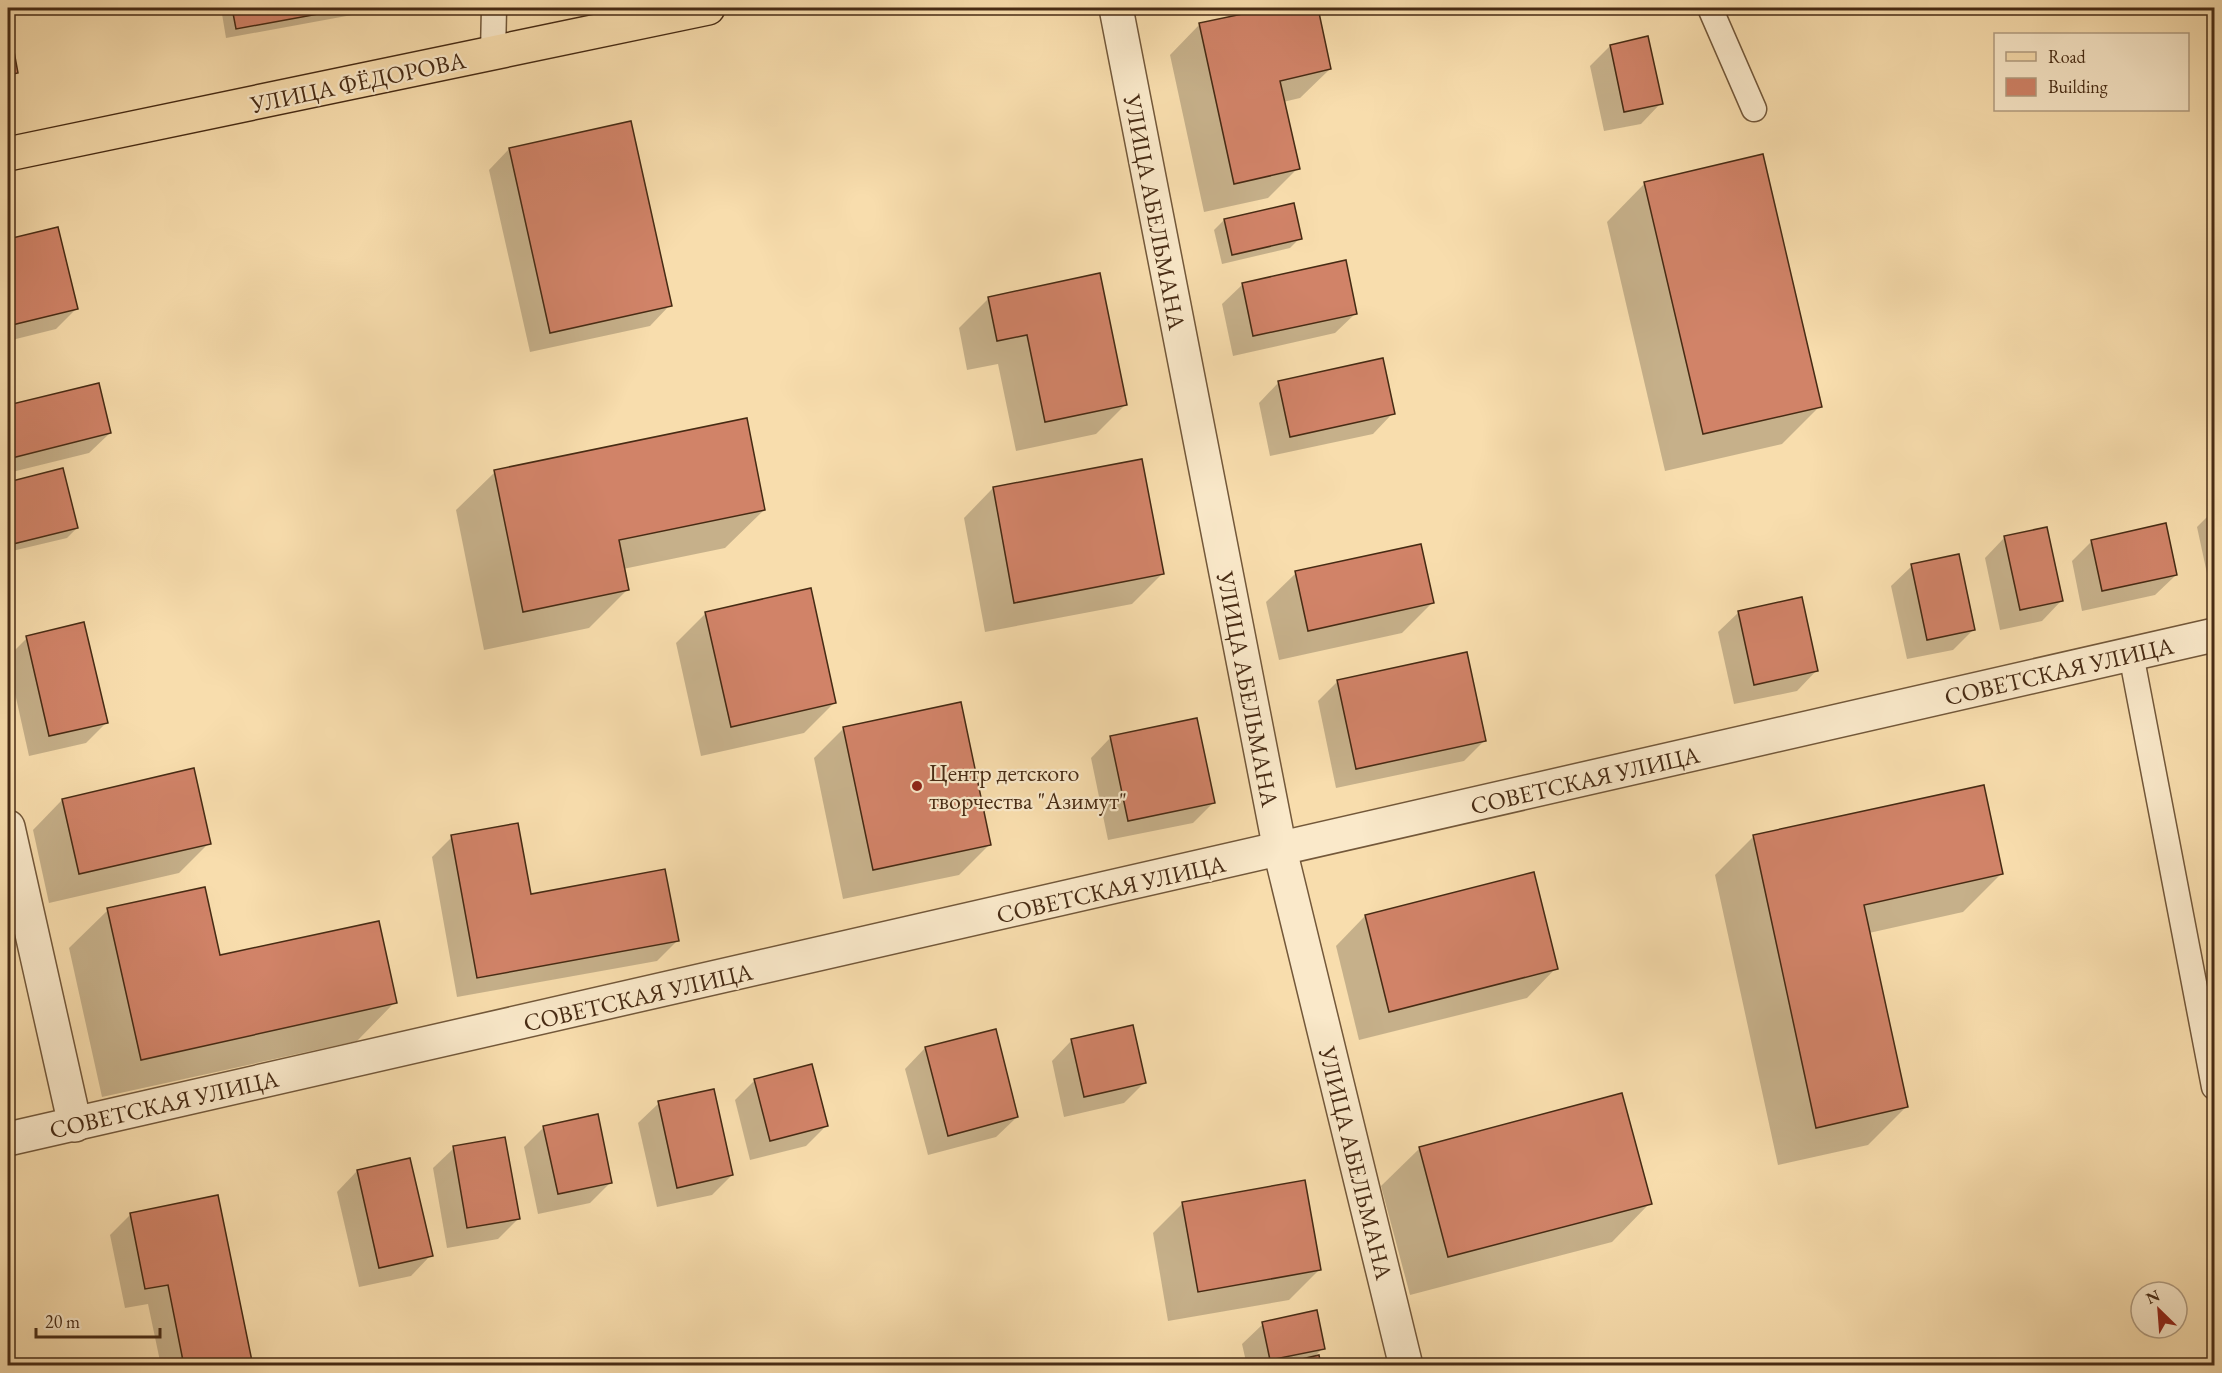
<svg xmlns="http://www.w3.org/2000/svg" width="2222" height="1373" viewBox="0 0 2222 1373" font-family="'EB Garamond',serif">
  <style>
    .shadow { fill: #0003 }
    .building { fill: #d18368; stroke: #472b14; stroke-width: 1.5 }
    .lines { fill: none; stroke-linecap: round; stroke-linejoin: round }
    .service-casing { stroke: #73583a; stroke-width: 27 }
    .minor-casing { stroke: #73583a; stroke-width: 36 }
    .primary-casing { stroke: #472b14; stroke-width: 36 }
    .service { stroke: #fae9ca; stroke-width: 24 }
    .minor { stroke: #fae9ca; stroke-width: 33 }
    .primary { stroke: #f8ddad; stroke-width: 33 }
    .poi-dot { fill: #8f2418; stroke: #fae9ca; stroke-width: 2 }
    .labels { text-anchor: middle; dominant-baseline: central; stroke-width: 4.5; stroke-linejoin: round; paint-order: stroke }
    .street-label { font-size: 24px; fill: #472b14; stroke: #fae9ca }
    .poi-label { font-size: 24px; fill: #472b14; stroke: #fae9ca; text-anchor: start }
  </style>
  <rect width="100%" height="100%" fill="#f8ddad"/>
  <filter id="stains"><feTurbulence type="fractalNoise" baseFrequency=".00333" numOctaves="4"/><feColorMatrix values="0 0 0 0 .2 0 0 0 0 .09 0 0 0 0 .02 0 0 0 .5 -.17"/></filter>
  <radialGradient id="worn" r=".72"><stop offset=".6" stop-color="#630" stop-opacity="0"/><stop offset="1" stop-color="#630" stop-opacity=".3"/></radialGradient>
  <g class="shadow">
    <path d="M221,8H390L226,38Z"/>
    <path d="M1278,8H1317L1330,69L1300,98L1283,102L1298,168L1268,198L1204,212L1170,55L1199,25Z"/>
    <path d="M8,27L17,72L8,81Z"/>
    <path d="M1610,46L1661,103L1641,124L1604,131L1590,66Z"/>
    <path d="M509,149L670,305L650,326L530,352L489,170Z"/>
    <path d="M1645,183L1820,406L1782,444L1665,471L1607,222Z"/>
    <path d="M1224,220L1300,238L1290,248L1222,264L1214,230Z"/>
    <path d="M57,228L76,309L56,329L8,341V240Z"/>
    <path d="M1243,284L1356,313L1335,333L1233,356L1222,304Z"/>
    <path d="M989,298L1126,404L1096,434L1016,451L998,364L967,370L959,328Z"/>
    <path d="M1279,382L1393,413L1373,434L1270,456L1259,403Z"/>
    <path d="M98,385L110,433L89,453L8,473V407Z"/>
    <path d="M62,470L77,528L67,538L8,552V484Z"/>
    <path d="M495,472L764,510L725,548L623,569L628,589L589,628L484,650L456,510Z"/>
    <path d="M993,488L1162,574L1132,604L985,632L964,518Z"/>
    <path d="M2214,510V591L2211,592L2197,527Z"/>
    <path d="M2005,537L2062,600L2042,621L2000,630L1985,558Z"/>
    <path d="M2092,541L2176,575L2155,595L2082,611L2072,561Z"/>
    <path d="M1912,566L1974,629L1953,650L1907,659L1891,586Z"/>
    <path d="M1296,573L1432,603L1402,633L1279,660L1266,602Z"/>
    <path d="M1739,612L1817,670L1797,691L1734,704L1718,632Z"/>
    <path d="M706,613L834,703L804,733L701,756L676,643Z"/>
    <path d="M27,638L106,723L86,743L29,756L8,662V657Z"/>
    <path d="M1338,681L1484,741L1464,761L1336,788L1318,701Z"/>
    <path d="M844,728L989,845L959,875L843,899L814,758Z"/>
    <path d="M1111,737L1213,803L1193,823L1108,840L1091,758Z"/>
    <path d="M62,800L209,843L179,873L49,903L33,830Z"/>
    <path d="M1754,836L2001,874L1963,912L1869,933L1906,1107L1868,1145L1778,1165L1715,875Z"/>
    <path d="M452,837L530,896L677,941L657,961L457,997L432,857Z"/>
    <path d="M108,910L219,957L395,1002L357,1041L102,1097L69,948Z"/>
    <path d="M1365,916L1556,968L1527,998L1359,1040L1336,946Z"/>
    <path d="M1072,1040L1144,1083L1124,1103L1064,1117L1052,1061Z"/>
    <path d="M925,1048L1017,1117L996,1137L928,1155L905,1069Z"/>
    <path d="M755,1080L827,1125L806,1146L750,1160L735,1100Z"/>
    <path d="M659,1103L732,1175L712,1195L657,1207L638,1123Z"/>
    <path d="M544,1127L611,1182L590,1203L538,1214L524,1147Z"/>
    <path d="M454,1148L518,1219L498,1239L447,1248L433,1168Z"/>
    <path d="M1420,1148L1650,1203L1612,1242L1410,1295L1381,1186Z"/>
    <path d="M357,1171L431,1255L411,1276L359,1287L337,1192Z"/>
    <path d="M1182,1204L1319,1270L1289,1300L1168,1321L1153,1233Z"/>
    <path d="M131,1214L251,1366H161L148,1304L125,1308L110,1235Z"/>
    <path d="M1263,1324L1323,1348L1313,1358L1320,1366H1247L1242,1344Z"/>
  </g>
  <g class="building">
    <path d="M232,8H351L236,29Z"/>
    <path d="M1271,8H1318L1331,69L1280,81L1300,169L1234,184L1199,23Z"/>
    <path d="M8,19L18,73L8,75Z"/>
    <path d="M1648,36L1663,104L1624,112L1610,45Z"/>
    <path d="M631,121L672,306L550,333L509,148Z"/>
    <path d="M1763,154L1822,407L1703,434L1644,182Z"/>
    <path d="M1294,203L1302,239L1232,255L1224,219Z"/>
    <path d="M58,227L78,309L8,326V239Z"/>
    <path d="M1346,260L1357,314L1253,336L1242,283Z"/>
    <path d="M1100,273L1127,405L1045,422L1027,335L997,341L988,297Z"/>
    <path d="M1383,358L1395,414L1290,437L1278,381Z"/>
    <path d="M99,383L111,433L8,459V405Z"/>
    <path d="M747,418L765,510L619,540L629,590L523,612L494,470Z"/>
    <path d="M1142,459L1164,574L1014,603L993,487Z"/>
    <path d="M63,468L78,528L9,545L8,482Z"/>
    <path d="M2166,523L2177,575L2102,591L2091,540Z"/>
    <path d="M2047,527L2063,601L2020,610L2004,536Z"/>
    <path d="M1421,544L1434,603L1308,631L1295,571Z"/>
    <path d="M1959,554L1975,630L1927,640L1911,564Z"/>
    <path d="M811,588L836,703L731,727L705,612Z"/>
    <path d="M1802,597L1818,671L1754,685L1738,611Z"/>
    <path d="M84,622L108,723L49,736L26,636Z"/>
    <path d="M1467,652L1486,741L1356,769L1337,680Z"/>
    <path d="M961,702L991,845L873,870L843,727Z"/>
    <path d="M1197,718L1215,803L1128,821L1110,736Z"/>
    <path d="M194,768L211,844L79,874L62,799Z"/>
    <path d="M1984,785L2003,874L1864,905L1908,1107L1816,1128L1753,835Z"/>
    <path d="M518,823L531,894L665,869L679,941L477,978L451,835Z"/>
    <path d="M1534,872L1558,969L1389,1012L1365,915Z"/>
    <path d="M205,887L220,955L379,921L397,1003L141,1060L107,908Z"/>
    <path d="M1133,1025L1146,1083L1084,1097L1071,1039Z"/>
    <path d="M996,1029L1018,1117L948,1136L925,1047Z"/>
    <path d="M812,1064L828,1126L770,1141L754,1079Z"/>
    <path d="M714,1089L733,1175L677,1188L658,1101Z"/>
    <path d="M1622,1093L1652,1204L1448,1257L1419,1147Z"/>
    <path d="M598,1114L612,1183L558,1194L543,1126Z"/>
    <path d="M505,1137L520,1219L467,1228L453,1146Z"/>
    <path d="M410,1158L433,1256L379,1268L357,1170Z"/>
    <path d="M1305,1180L1321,1270L1198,1292L1182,1202Z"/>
    <path d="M218,1195L253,1366H184L168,1285L145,1289L130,1213Z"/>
    <path d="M1317,1310L1325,1349L1270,1360L1262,1322Z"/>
    <path d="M1319,1355L1321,1366H1272Z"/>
  </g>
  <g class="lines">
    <defs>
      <g id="service">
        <path d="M1710,8L1754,109"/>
        <path d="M493,54L494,8"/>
        <path d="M2131,654L2214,1087"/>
      </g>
      <g id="minor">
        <path d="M1116,8L1280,850L1406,1366"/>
        <path d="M8,827L75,1125"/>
        <path d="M8,1139L2214,635"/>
      </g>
      <path id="primary" d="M8,154L708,8"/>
    </defs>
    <use href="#service" class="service-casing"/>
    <use href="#minor" class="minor-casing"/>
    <use href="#primary" class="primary-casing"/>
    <use href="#service" class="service"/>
    <use href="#minor" class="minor"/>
    <use href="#primary" class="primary"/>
  </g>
  <circle class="poi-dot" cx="917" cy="786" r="6"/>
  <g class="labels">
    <g class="street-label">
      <text transform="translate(358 82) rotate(-12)">УЛИЦА ФЁДОРОВА</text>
      <text transform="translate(1155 212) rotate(79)">УЛИЦА АБЕЛЬМАНА</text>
      <text transform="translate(2059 671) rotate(-13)">СОВЕТСКАЯ УЛИЦА</text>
      <text transform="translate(1248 689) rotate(79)">УЛИЦА АБЕЛЬМАНА</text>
      <text transform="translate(1585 780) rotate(-13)">СОВЕТСКАЯ УЛИЦА</text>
      <text transform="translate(1111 889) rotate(-13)">СОВЕТСКАЯ УЛИЦА</text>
      <text transform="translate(638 997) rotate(-13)">СОВЕТСКАЯ УЛИЦА</text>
      <text transform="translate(164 1104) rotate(-13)">СОВЕТСКАЯ УЛИЦА</text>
      <text transform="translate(1356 1163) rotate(76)">УЛИЦА АБЕЛЬМАНА</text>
    </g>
    <g class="poi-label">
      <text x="929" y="772">Центр детского<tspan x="929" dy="28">творчества "Азимут"</tspan></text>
    </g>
  </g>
  <rect width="2222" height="1373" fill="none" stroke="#f8ddad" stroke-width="30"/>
  <rect x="9" y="9" width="2204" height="1355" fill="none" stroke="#472b14" stroke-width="3"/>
  <rect x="15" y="15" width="2192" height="1343" fill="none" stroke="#472b14" stroke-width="1.5"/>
  <rect x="1994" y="33" width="195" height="78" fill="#fae9ca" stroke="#b29d81" stroke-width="1.5"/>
  <rect x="2006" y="52" width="30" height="9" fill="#f8ddad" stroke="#b29d81" stroke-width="1.5"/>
  <text x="2048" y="63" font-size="18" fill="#472b14">Road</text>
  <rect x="2006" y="78" width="30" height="18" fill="#d18368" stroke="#b29d81" stroke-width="1.5"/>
  <text x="2048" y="93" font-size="18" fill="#472b14">Building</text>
  <g transform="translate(2159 1310) rotate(335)"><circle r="28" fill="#fae9ca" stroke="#b29d81" stroke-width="1.5"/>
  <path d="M0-4.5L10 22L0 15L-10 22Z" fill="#8f2418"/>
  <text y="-9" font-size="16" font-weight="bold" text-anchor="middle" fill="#472b14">N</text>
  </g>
  <path d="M36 1328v9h124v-9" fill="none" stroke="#472b14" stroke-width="3"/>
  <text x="45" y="1328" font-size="18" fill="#472b14" stroke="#fae9ca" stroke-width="4.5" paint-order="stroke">20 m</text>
  <rect width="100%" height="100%" filter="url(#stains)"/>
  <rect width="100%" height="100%" fill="url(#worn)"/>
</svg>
